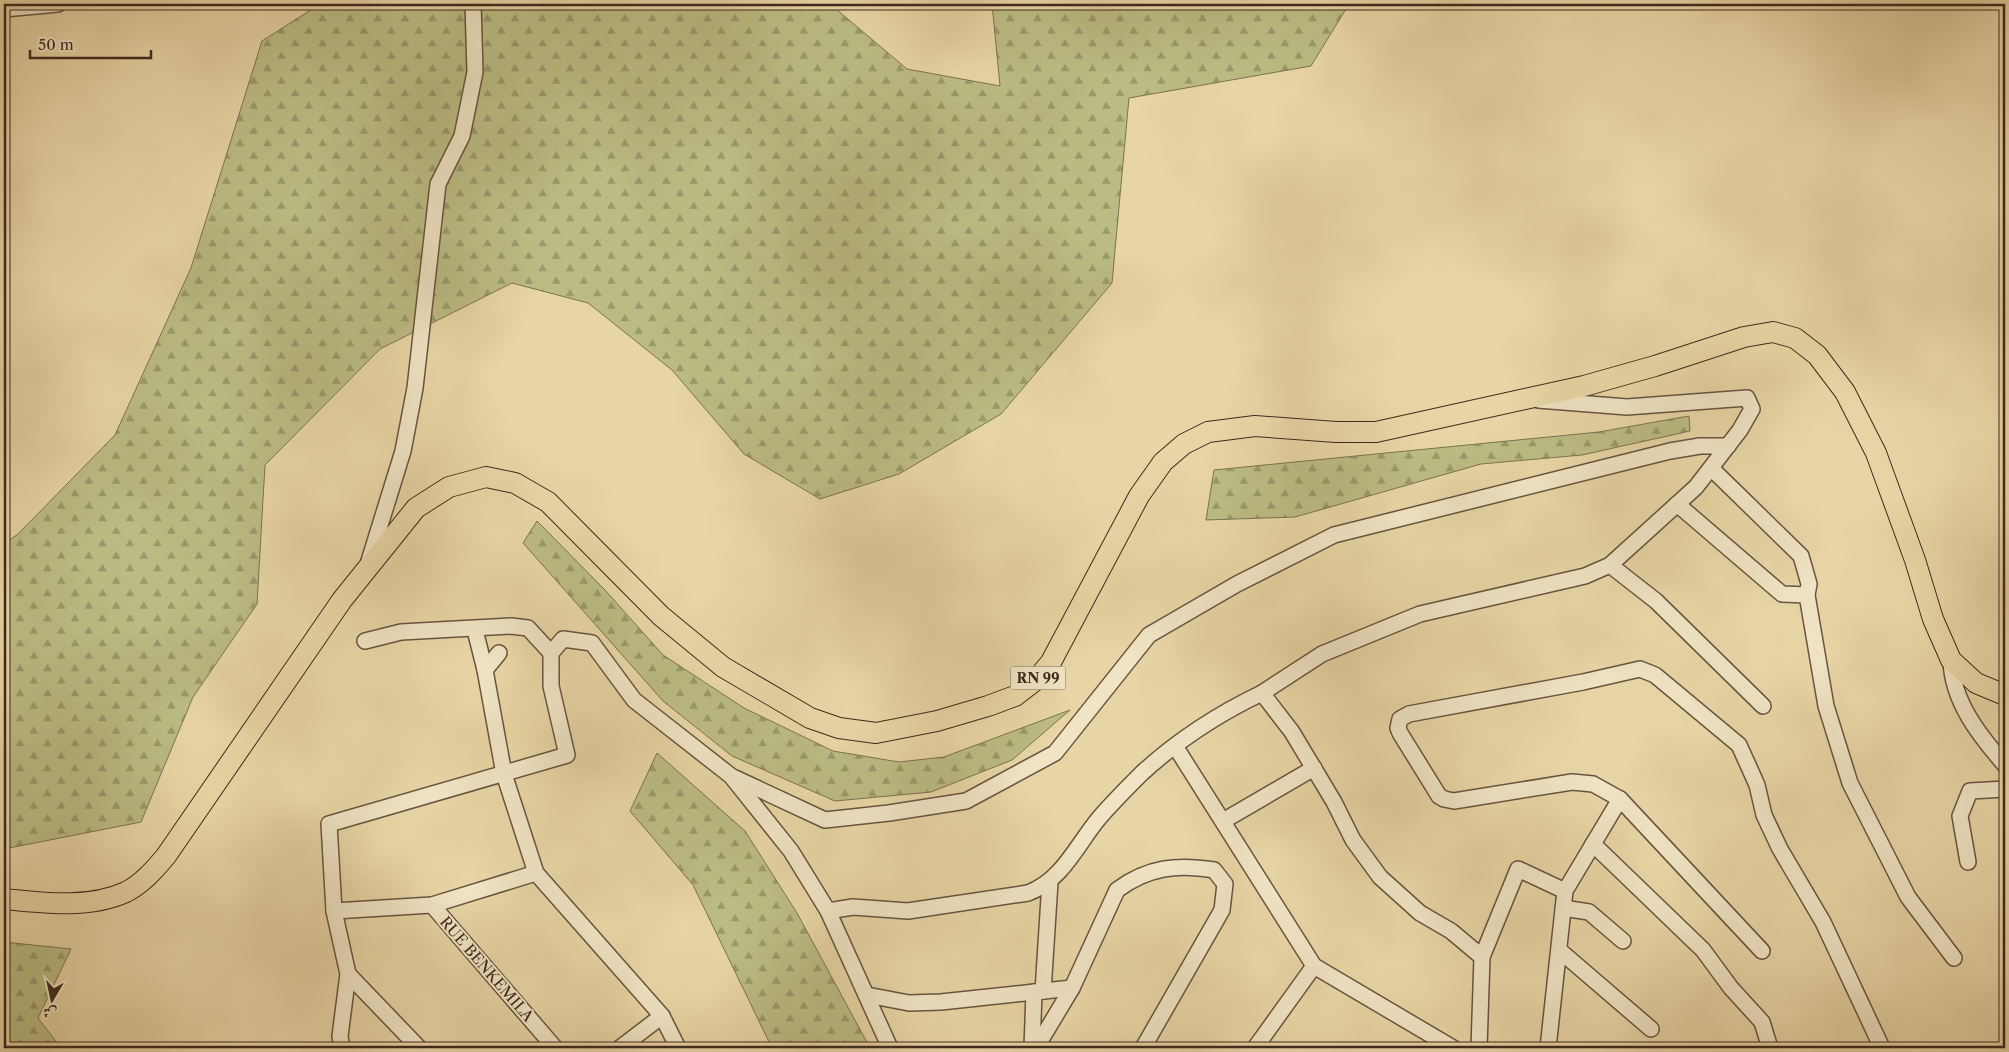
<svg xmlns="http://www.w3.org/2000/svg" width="2009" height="1052" viewBox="0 0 2009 1052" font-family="'Libre Caslon Text',Amiri,serif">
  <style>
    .forest { fill: url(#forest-firs); stroke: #7c7251 }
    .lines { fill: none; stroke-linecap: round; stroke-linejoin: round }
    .minor-casing { stroke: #685440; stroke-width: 18 }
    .major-casing { stroke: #3e291f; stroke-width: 22 }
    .minor { stroke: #f0e4c4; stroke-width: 15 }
    .major { stroke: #e8d5a5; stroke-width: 20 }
    .labels { text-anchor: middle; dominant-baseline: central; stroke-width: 4; stroke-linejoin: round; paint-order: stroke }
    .shield { fill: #f0e4c4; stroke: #736150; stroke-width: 1 }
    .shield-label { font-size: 14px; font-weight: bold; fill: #3e291f }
    .street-label { font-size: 15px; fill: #3e291f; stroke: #f0e4c4 }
  </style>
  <defs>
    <pattern id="forest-firs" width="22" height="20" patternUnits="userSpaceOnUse" patternTransform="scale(1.25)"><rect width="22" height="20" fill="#bbbc83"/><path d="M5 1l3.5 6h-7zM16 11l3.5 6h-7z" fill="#99996b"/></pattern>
  </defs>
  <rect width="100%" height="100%" fill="#e8d5a5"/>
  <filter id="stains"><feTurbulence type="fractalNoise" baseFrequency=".004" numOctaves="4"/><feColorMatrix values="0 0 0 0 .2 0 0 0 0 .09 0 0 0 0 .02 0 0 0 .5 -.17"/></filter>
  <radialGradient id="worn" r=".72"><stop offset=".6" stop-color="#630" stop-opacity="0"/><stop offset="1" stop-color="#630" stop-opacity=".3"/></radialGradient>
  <g class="forest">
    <path d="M320,4H830L907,69L1000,86L992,4H1349L1311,66L1129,98L1112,283L1001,414L899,474L820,499L744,454L672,370L588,303L512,283L380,349L265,465L257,604L193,697L141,822L4,849V544L18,534L115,435L191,268L262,41Z"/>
    <path d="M1689,416L1690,431L1582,455L1481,464L1295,517L1206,520L1214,470L1599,432Z"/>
    <path d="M537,521L605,590L663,655L744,708L833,751L899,762L944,757L1070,710L1012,760L931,792L835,801L732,756L663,701L523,543Z"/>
    <path d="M657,753L745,831L797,913L870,1048H772L693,885L630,811Z"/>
    <path d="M4,942L71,949L38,1018L61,1048H4Z"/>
  </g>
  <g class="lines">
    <defs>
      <g id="minor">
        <path d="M4,9L58,4"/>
        <path d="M1712,469L1801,556L1809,584L1807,595L1826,706L1850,783L1908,897L1954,958"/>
        <path d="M1677,504L1782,594L1807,595"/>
        <path d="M369,561L403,451L415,388L438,184L462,136L475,72L473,4"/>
        <path d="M1610,565L1656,601L1763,706"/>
        <path d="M475,630L485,670"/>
        <path d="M365,641L401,632L511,626L528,628L551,653"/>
        <path d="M499,653L485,670L504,774L536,873L662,1016L678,1048"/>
        <path d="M1951,660C1952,701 1979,735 2005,765"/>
        <path d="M1175,746L1314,966L1453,1048"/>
        <path d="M735,778L825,820L889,813L966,801L1055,753L1149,635L1237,584L1334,535L1670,451L1700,446H1728"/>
        <path d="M1223,821L1314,768"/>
        <path d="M1593,844L1703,950L1731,988L1762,1022L1770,1048"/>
        <path d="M1968,862L1960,816L1970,791L2005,789"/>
        <path d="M432,905L555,1048"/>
        <path d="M1563,908L1589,912L1623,941"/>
        <path d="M334,911L432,905L536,873"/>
        <path d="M828,911L853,907L908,911L1028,893C1063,880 1077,844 1100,817C1113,802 1128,787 1142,773C1178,740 1218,714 1262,693"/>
        <path d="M1559,950L1651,1029"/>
        <path d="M1762,951L1620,799L1593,784L1572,782L1454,801L1444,799L1439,796L1400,733L1398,728L1400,719L1409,714L1583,682L1640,669L1655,675L1739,745L1757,785L1764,815L1780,849L1823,922L1882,1048"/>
        <path d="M1482,957L1451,931L1420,913L1380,877L1353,840L1334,802L1292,732L1262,693L1322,654L1420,614L1585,576L1610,565L1696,487L1740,430L1752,409L1747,398L1627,407L1538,400"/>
        <path d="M1043,991L1050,882"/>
        <path d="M867,995L909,1003L941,1002L1072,988"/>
        <path d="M342,1048L340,1036L348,974"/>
        <path d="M419,1048L348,974L334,911L329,824L567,755L551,686V653L563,639L592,643L634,700L731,776L791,851L828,911L890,1048"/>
        <path d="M620,1048L662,1016"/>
        <path d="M1032,1048L1034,992"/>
        <path d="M1036,1048L1072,988L1117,890C1148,867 1177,864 1214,870L1225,884L1222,910L1143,1048"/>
        <path d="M1255,1048L1314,966"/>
        <path d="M1479,1048L1482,957L1518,869L1565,891"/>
        <path d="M1548,1048L1565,891L1620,799"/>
      </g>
      <path id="major" d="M4,899C43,903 89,909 126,892C142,884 155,869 166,856L342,600L416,508L449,487L486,477L515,483L548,502L661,616L723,667L810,718L839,728L876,733L937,721L988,706L1015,696L1036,680L1051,662L1139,496L1163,462L1184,444L1208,432L1255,426L1336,432H1376L1584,386L1655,366L1744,337L1773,332L1795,338L1817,355L1845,392L1876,453L1915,560L1933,619L1951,660L1976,683L2005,695"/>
    </defs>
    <use href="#minor" class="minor-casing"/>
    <use href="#major" class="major-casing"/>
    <use href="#minor" class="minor"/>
    <use href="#major" class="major"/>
  </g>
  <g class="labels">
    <rect class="shield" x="1010.5" y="666.5" width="55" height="23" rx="4"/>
    <g class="shield-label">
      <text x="1038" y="678">RN 99</text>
    </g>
    <g class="street-label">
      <text transform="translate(487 969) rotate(49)">RUE BENKEMILA</text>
    </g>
  </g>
  <rect width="2009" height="1052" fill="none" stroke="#e8d5a5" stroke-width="20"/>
  <rect x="5" y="5" width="1999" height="1042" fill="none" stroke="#3e291f" stroke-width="2.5"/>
  <rect x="10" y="10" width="1989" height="1032" fill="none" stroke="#3e291f"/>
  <g transform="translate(52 1000) rotate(189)" stroke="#f0e4c4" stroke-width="4" paint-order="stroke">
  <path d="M0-4L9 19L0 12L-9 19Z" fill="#3e291f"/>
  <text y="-8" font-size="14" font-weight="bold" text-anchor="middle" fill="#3e291f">ش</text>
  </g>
  <path d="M30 50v8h121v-8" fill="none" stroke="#3e291f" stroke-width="2.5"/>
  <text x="38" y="50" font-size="15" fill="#3e291f" stroke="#f0e4c4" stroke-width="4" paint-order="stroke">50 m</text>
  <rect width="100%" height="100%" filter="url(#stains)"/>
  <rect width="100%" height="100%" fill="url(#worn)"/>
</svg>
